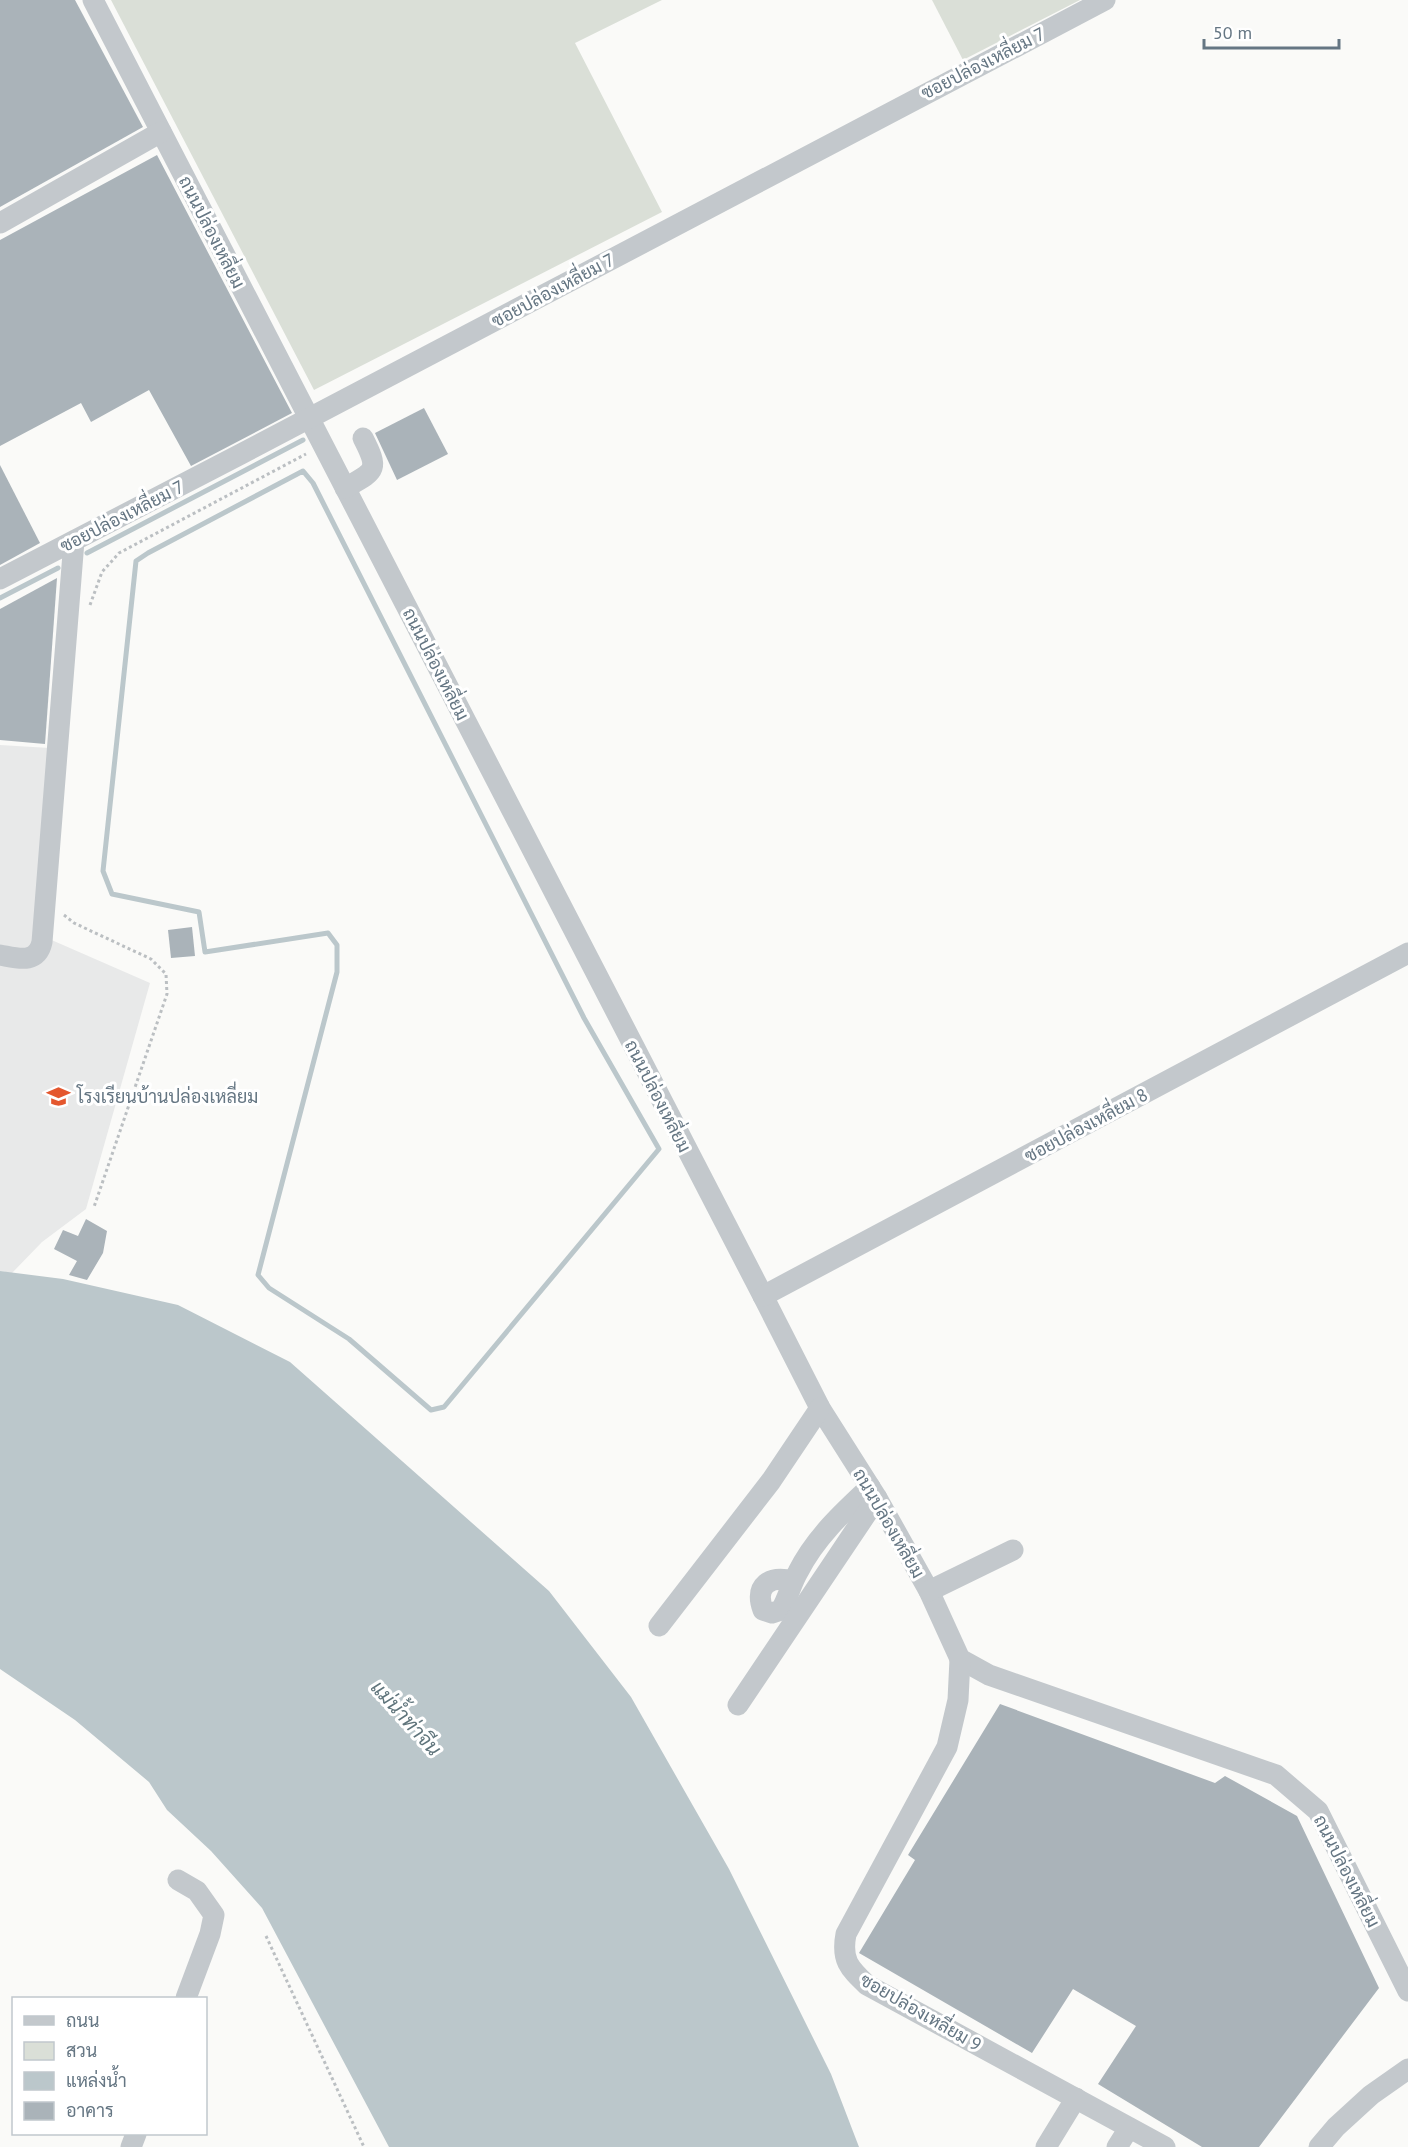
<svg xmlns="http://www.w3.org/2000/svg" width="1408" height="2147" viewBox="0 0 1408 2147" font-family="'PT Sans',Sarabun,sans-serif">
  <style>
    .built { fill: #e8e9e9 }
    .green { fill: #dadfd7 }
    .water { fill: #bbc7cb }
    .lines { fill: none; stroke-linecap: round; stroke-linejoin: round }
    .stream { stroke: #bbc7cb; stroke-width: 5 }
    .building { fill: #aab3b9 }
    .path { stroke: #bbbfc2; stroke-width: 3; stroke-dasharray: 3 3; stroke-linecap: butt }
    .minor { stroke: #c3c8cc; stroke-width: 21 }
    .labels { text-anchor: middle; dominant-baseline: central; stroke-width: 6; stroke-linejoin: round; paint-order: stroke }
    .street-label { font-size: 18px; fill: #657683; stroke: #fff }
    .poi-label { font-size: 18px; fill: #657683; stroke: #fff; text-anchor: start }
    .water-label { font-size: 20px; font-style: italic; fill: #60757c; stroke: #fff }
  </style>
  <rect width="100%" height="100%" fill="#fafaf8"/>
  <path class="built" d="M0,745L66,749L47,938L150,983L86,1209L42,1242L12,1273L0,1271Z"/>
  <g class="green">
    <path d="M111,0H662L575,43L662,212L314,390Z"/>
    <path d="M932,0H1080L963,60Z"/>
  </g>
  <path class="water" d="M0,1271L63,1279L178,1305L290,1362L549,1591L631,1697L729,1869L831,2074L859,2147H389L262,1908L211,1851L167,1810L149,1782L75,1720L0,1669Z"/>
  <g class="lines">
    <g class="stream">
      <path d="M303,471L313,483L584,1018L659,1149L444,1407L431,1410L349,1339L269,1288L258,1275L337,972V945L328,933L205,952L199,912L112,894L103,871L136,561L148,553Z"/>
      <path d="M87,553L303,440"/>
      <path d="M0,598L58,568"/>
    </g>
  </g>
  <g class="building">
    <path d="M0,0H75L143,127L0,207Z"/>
    <path d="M157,155L292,413L191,466L149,390L91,422L81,403L0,446V240Z"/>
    <path d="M424,408L448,454L397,480L375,433Z"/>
    <path d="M0,465L40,543L0,565Z"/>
    <path d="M57,578L45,744L0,740V609Z"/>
    <path d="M192,927L195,956L171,958L168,930Z"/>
    <path d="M86,1219L107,1231L103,1253L87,1280L69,1275L77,1261L54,1249L63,1230L78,1236Z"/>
    <path d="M1000,1704L1215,1783L1225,1776L1297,1816L1379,1988L1259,2147H1202L1098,2084L1136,2026L1073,1989L1032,2053L859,1953L915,1860L908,1855Z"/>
  </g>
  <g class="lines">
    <g class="path">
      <path d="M90,605L102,572L119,553L306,454"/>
      <path d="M64,915L74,923L151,959L166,974L167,994L94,1207"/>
      <path d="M266,1936L364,2147"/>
    </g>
    <g class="minor">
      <path d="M93,0L763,1296L820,1408L877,1498L929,1591L960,1659L989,1675L1276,1775L1318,1811L1408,1991"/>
      <path d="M0,223L161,132"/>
      <path d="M345,488C375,471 380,471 363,438"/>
      <path d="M0,579C370,389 736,191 1105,0"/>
      <path d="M0,955C17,958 37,965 42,942L74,541"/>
      <path d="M763,1296L1408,953"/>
      <path d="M793,1581C770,1575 754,1585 763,1610L772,1613L781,1610C788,1598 791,1584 798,1572C815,1538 843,1512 870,1487"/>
      <path d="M929,1591L1013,1550"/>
      <path d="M659,1626L771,1481L820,1408"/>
      <path d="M960,1659L958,1700L947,1747L846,1934C841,1960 849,1968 867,1985L1165,2147"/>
      <path d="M738,1705L877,1498"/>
      <path d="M178,1880L197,1891L214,1915L210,1934L186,1998"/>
      <path d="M131,2147L136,2134"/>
      <path d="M1046,2147L1076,2098"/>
      <path d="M1117,2147L1129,2128"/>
      <path d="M1319,2147L1336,2127L1371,2095L1408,2069"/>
    </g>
  </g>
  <defs>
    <symbol id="school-bare" viewBox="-9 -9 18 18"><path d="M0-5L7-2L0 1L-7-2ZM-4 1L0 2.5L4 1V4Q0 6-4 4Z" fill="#e4572e" stroke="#fff" stroke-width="2.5" paint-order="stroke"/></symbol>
  </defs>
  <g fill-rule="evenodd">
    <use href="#school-bare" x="42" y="1080" width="33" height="33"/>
  </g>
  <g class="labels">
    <g class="street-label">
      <text transform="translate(983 63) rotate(-27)">ซอยปล่องเหลี่ยม 7</text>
      <text transform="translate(212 232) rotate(63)">ถนนปล่องเหลี่ยม</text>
      <text transform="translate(553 290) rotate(-28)">ซอยปล่องเหลี่ยม 7</text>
      <text transform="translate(122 516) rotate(-27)">ซอยปล่องเหลี่ยม 7</text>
      <text transform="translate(436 664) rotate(63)">ถนนปล่องเหลี่ยม</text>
      <text transform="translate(658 1096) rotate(63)">ถนนปล่องเหลี่ยม</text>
      <text transform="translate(1086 1125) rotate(-28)">ซอยปล่องเหลี่ยม 8</text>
      <text transform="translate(889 1523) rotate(60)">ถนนปล่องเหลี่ยม</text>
      <text transform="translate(1347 1871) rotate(63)">ถนนปล่องเหลี่ยม</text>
      <text transform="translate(921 2012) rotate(30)">ซอยปล่องเหลี่ยม 9</text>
    </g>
    <g class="poi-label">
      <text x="77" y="1096">โรงเรียนบ้านปล่องเหลี่ยม</text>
    </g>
    <g class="water-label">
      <text transform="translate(406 1718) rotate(48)">แม่น้ำท่าจีน</text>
    </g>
  </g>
  <rect x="12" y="1997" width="195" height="138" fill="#ffffff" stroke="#c1c8cd" stroke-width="1.5"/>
  <rect x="24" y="2016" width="30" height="9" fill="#c3c8cc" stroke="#c1c8cd" stroke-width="1.5"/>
  <text x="66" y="2027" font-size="18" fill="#657683">ถนน</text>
  <rect x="24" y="2042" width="30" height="18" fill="#dadfd7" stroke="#c1c8cd" stroke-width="1.5"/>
  <text x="66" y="2057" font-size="18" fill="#657683">สวน</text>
  <rect x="24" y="2072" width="30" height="18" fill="#bbc7cb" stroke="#c1c8cd" stroke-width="1.5"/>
  <text x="66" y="2087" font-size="18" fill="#657683">แหล่งน้ำ</text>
  <rect x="24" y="2102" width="30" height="18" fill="#aab3b9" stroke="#c1c8cd" stroke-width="1.5"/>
  <text x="66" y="2117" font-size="18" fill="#657683">อาคาร</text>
  <path d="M1204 39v9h135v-9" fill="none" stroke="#657683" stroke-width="3"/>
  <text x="1213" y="39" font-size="18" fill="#657683" stroke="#ffffff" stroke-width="4.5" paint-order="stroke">50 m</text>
</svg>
